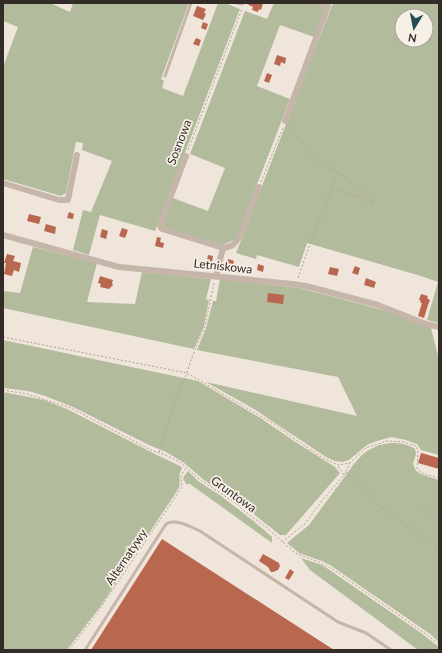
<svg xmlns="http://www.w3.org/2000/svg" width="442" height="653" viewBox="0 0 442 653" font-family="Lato,sans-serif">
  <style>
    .green { fill: #b2bc9d; fill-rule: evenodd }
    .building { fill: #b9674f }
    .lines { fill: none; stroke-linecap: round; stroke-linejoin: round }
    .path { stroke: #b1a093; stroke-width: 1; stroke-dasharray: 2 2; stroke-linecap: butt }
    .lane { stroke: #c6b5a9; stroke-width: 3 }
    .street { stroke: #c6b5a9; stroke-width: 6 }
    .labels { text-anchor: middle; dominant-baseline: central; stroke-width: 3.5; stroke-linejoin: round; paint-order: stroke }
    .street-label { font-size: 12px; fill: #332b28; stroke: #f7f0e7 }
  </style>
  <rect width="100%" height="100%" fill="#efe5db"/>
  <g class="green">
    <path d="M3,3H50L70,12L73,3H189L161,79L164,81L162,88L183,96L218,3H225L240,9L155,231L100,215L89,255L73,250L83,210L91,212L112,161L82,150L83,143L76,142L66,193L61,196L3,179V67L18,27L3,21Z"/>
    <path d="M274,3H315L326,7L314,37L280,25L257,86L290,99L236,239L223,245L164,228L163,224L173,198L208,211L225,168L190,154L245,11L267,19Z"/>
    <path d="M333,3H439V323L427,320L438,282L421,276L307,243L299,267L257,255L256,259L236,253ZM402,16H426V40H402Z"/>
    <path d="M33,247L97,263L87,302L135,304L142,272L211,279L206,299L209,300L204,326L194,349L3,308V291L20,293Z"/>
    <path d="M220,279L300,288L383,310L431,328L438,356L439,357V455L421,450L417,444L406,440L391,437L377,441L367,445L349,460L343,462L335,461L326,457L254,409L206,382L357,416L338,377L197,350L206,328L213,301H216Z"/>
    <path d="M3,340L198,381L262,419L294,441L335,467L340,473L286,535H280L245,507L204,480L183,462L166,452L149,445L73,407L45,396L28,391L3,388Z"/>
    <path d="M3,392L44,400L67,409L157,455L180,466L182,468C177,477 181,479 179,488L100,607L67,650H3Z"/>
    <path d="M391,443C400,443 408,444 415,449L416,454L413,464L416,471L423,475L439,480V642L430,634L330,565L322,561L299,553L287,543L309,525L346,475L353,465L362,455L367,451L379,445Z"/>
    <path d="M188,471L198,481L221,496L251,519L272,537V543L190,484H186L183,478Z"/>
    <path d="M301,558L322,565L334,573L421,633L439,647V650H418L310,570Z"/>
  </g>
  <g class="building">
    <path d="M247,3H263L261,10L259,9L258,12L252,10L253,7L247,4Z"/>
    <path d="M197,6L206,9L204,13L206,14L203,20L193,16Z"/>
    <path d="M203,22L208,24L206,30L201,28Z"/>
    <path d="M196,38L201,40L199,46L193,44Z"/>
    <path d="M277,55L286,58L285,64L281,62L280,66L274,64Z"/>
    <path d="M267,73L272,75L269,83L264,81Z"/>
    <path d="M69,212L74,214L73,219L67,218Z"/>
    <path d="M29,214L41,217L39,224L27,221Z"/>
    <path d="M46,224L56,227L55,234L44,231Z"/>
    <path d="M122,228L128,230L125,238L119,236Z"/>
    <path d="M102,229L108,231L106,239L100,237Z"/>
    <path d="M157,237L161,238L160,242L164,243L163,248L155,246Z"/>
    <path d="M7,254L15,256L13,261L21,263L19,272L14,270L12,276L4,274L6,263H4Z"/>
    <path d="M208,255L213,256L212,262L207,260Z"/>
    <path d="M228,259L234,261L232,268L226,267Z"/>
    <path d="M258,264L264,266L263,272L257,270Z"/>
    <path d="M355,266L360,268L358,275L352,273Z"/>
    <path d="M330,267L339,269L337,276L328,274Z"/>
    <path d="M100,276L113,280L112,283L113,285L109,289L100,287L101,284L98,283Z"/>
    <path d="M366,278L376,282L374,288L364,285Z"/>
    <path d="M268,293L284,295L283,304L267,302Z"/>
    <path d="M421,294L428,296L427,298L430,300L428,305L424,318L418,316L422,303H420L421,301L419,300Z"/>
    <path d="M421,453L439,458V469L418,463Z"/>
    <path d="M162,539L334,650H91Z"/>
    <path d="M263,554L279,563L280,566L278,570L273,572H271L268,567L259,561Z"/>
    <path d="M290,569L294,572L289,580L285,578Z"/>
  </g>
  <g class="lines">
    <g class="path">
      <path d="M289,127L300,142L320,162L345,176L359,190L375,204"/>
      <path d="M188,150L242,9"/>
      <path d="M261,182L283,128"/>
      <path d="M332,188L360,197L373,203"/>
      <path d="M298,278L311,241L338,172"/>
      <path d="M3,337L187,373L257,414L276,425L293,438L325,459L338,465L350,463L366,448L387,441L404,442L416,446L418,452L417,469L424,474L439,478"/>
      <path d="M3,390L27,394L71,408L151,450L165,455L180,462L199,479L237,504L243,510L266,527L277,537L295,553L319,562L334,570L416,627L439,644"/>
      <path d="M159,452L175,400L185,378L192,357L205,326L214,283"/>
      <path d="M346,472L358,483L379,506L439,548"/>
      <path d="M344,475L350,463"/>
      <path d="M418,505L439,520"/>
      <path d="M282,542L305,524L321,502L344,475L338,466"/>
      <path d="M69,650L95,616L180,490L182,487L181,476L185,469"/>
    </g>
    <g class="lane">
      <path d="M237,3L242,4L244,3"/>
      <path d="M165,76L191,3"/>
      <path d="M85,650L166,524C176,518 191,527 200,531L338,622L366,633L391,650"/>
    </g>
    <g class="street">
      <path d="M285,121L328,6L321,3"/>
      <path d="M186,156L160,225L161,228L162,229L223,248C233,246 235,245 240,235L259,187"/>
      <path d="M3,183L59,200H68L77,155"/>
      <path d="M3,235L119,267L293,284L306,286L378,305L426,324L439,327"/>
      <path d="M216,276L223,248"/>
    </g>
  </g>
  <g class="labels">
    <g class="street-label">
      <text transform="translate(179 142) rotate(-69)">Sosnowa</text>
      <text transform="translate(223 266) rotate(6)">Letniskowa</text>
      <text transform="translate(234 494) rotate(36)">Gruntowa</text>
      <text transform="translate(126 557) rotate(-56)">Alternatywy</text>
    </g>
  </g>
  <rect width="442" height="653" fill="none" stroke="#332b28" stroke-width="8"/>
  <g transform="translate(414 28) rotate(190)"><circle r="19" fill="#f7f0e7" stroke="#a9a19b"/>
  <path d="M0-3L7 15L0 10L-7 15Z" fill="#224e51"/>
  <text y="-6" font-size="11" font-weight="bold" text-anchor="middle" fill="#332b28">N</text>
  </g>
</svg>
